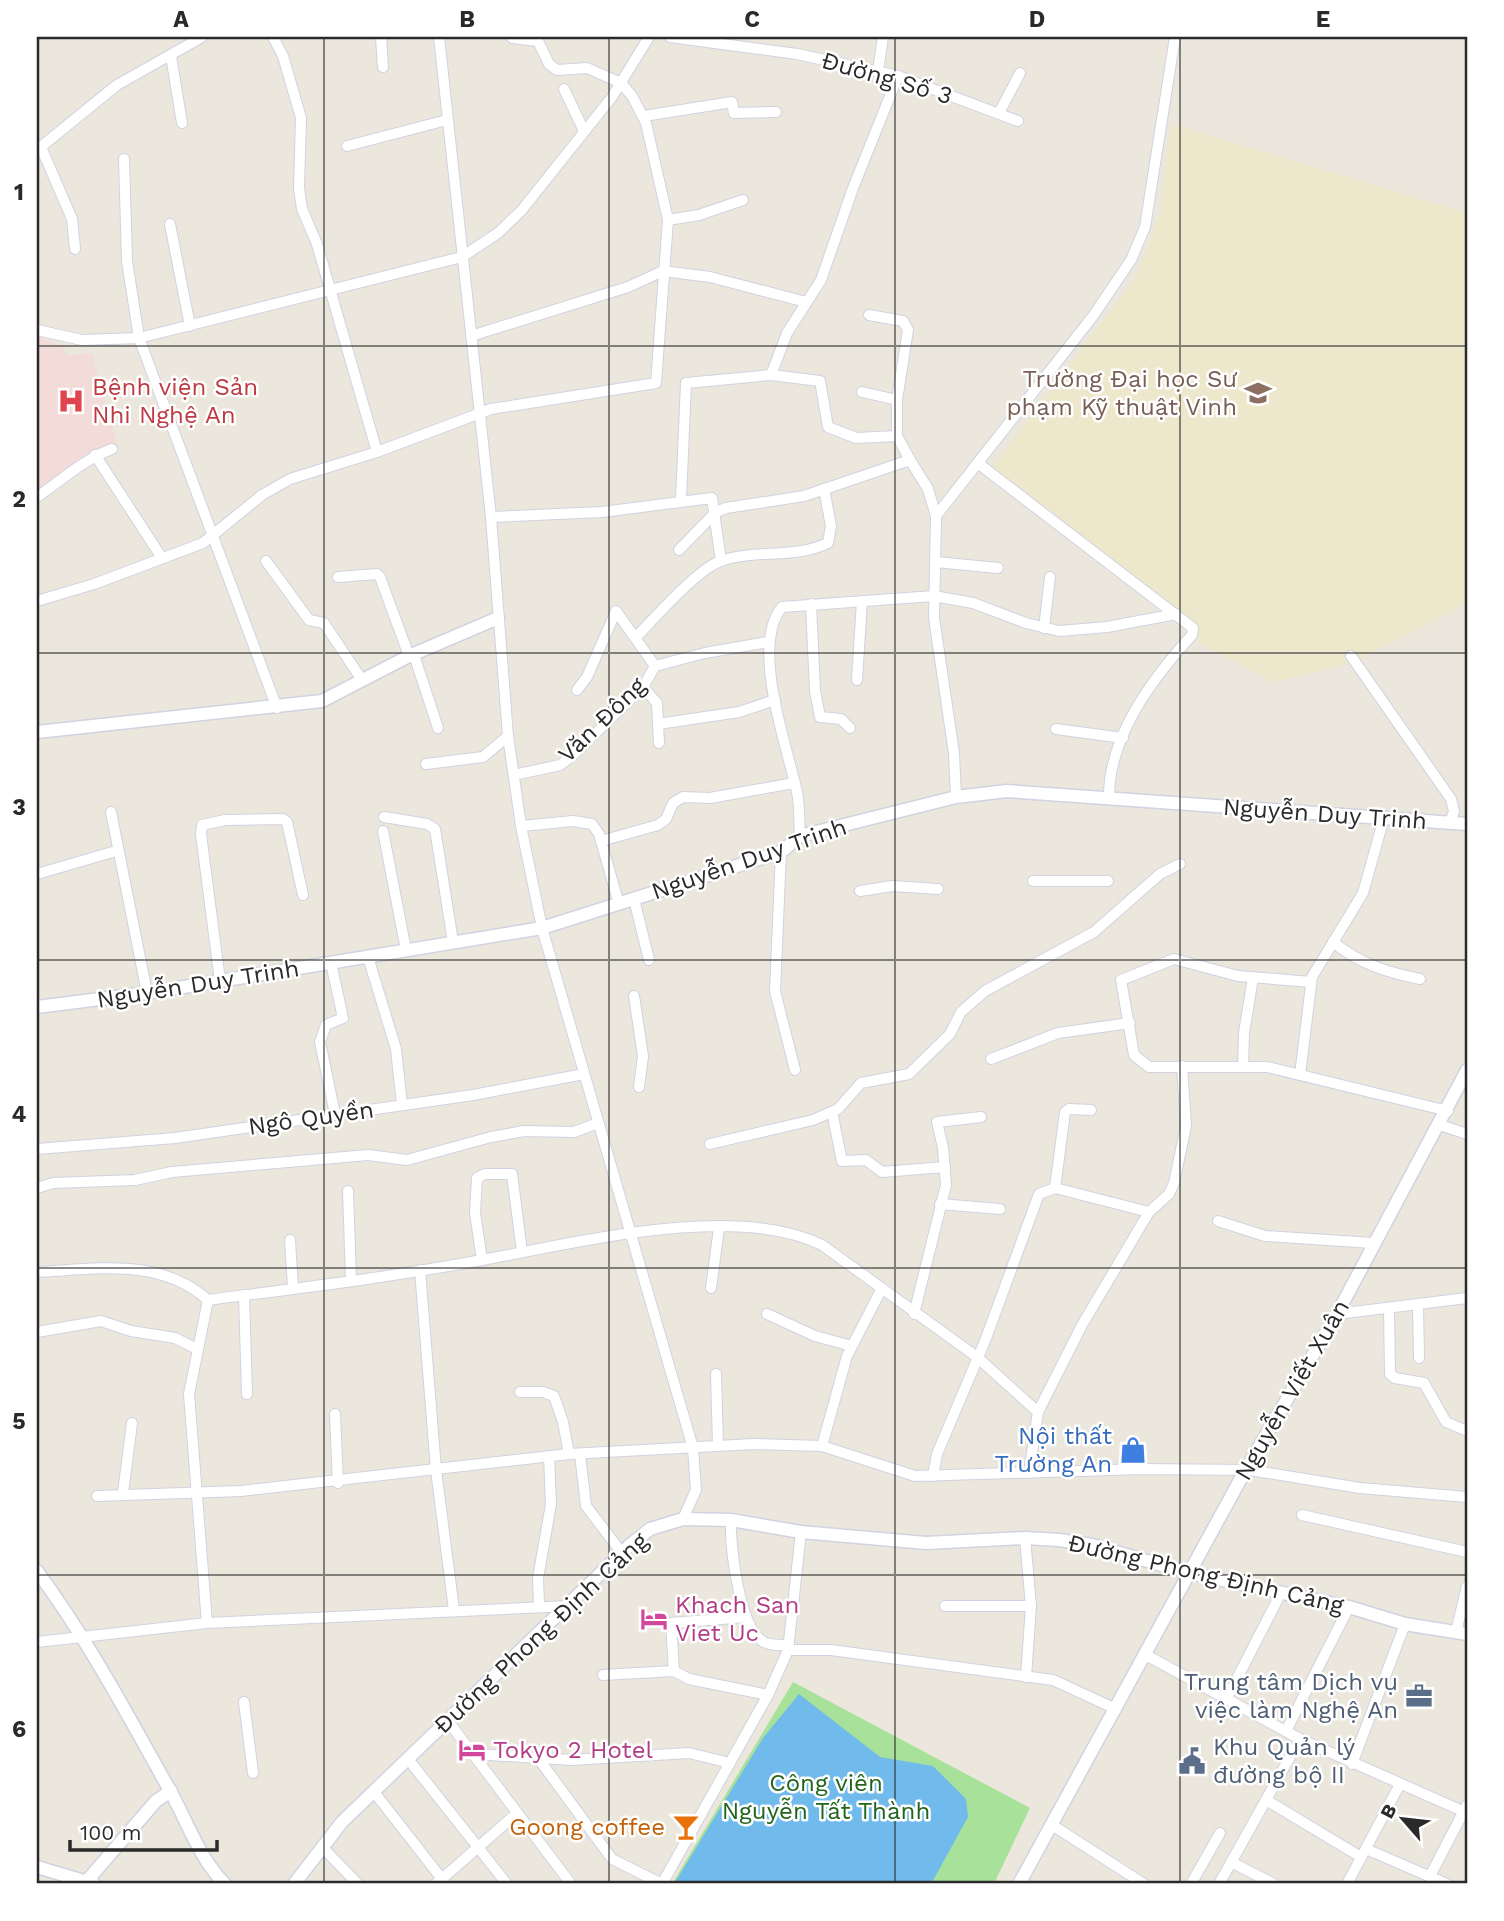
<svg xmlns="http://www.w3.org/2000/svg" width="1504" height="1921" viewBox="0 0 1504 1921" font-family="'Work Sans',sans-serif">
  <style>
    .education { fill: #ede7cb }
    .medical { fill: #f2dbd9 }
    .green { fill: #a8e199 }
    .water { fill: #70baec }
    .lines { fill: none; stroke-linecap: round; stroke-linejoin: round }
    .minor-casing { stroke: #d1d2e2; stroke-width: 12 }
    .tertiary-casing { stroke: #d1d2e2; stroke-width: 15 }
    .secondary-casing { stroke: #d1d2e2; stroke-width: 15 }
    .minor { stroke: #fff; stroke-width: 10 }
    .tertiary { stroke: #fff; stroke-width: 12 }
    .secondary { stroke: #fff; stroke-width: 12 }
    .grid { fill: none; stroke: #2a2a2a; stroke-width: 2; stroke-opacity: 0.55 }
    .labels { text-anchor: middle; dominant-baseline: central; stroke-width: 5; stroke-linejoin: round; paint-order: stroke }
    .street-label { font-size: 24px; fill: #2a2a2a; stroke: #fff }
    .education-label { font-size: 24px; fill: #785e54; stroke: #fff; text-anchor: end }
    .health-label { font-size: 24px; fill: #be3a42; stroke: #fff; text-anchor: start }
    .shop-label { font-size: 24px; fill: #366cbe; stroke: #fff; text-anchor: end }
    .hotel-label { font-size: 24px; fill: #b23c85; stroke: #fff; text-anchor: start }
    .service-label { font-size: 24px; fill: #4e5e75; stroke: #fff; text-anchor: end }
    .park-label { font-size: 24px; fill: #20651b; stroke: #fff }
    .food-label { font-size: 24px; fill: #c56008; stroke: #fff; text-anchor: end }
    .neatline { fill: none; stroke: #2a2a2a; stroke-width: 2.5 }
    .grid-label { font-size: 23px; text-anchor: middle; font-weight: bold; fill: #2a2a2a }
  </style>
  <rect width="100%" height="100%" fill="#ece7dc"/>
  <path class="education" d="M1171,124L1467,213V603L1351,663L1273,682L1202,644L991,469L1137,276L1160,215Z"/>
  <path class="medical" d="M37,336L63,347L67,355L92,354L118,448L37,501Z"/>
  <path class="green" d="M793,1682L1030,1808L994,1884H672Z"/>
  <path class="water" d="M799,1694L880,1757L933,1766L966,1799L968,1817L931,1884H674L763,1738Z"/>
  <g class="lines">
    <defs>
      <g id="minor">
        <path d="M273,37L283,56L301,118L299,188L302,209L317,244L377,452"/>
        <path d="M381,37L383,67"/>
        <path d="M439,37L491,517L508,736L521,826L542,928L693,1448L696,1490L683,1519"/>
        <path d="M670,37L797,54L898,76L1018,121"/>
        <path d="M171,56L182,123"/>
        <path d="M878,71L883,37"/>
        <path d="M564,89L584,131"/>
        <path d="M999,113L1020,73"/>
        <path d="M644,116L732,102L734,113L776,112"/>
        <path d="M347,146L447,120"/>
        <path d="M41,147L72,219L75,249"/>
        <path d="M37,150L117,85L202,37"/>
        <path d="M124,159L127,261L139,338L277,708"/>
        <path d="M668,220L699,215L743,200"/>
        <path d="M170,224L190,326"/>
        <path d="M869,315L903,321L908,330L897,400V436"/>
        <path d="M37,330L82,340L139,338L462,257L498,233L521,211L612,97L649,37"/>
        <path d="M471,336L628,287L663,271L710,277L806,302"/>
        <path d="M771,375L787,333L821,280L853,188L898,76"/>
        <path d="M862,392L897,400"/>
        <path d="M95,455L162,558"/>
        <path d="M979,464L1193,628L1192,635C1152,679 1108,737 1109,799"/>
        <path d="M37,497C62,480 84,459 112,449"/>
        <path d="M681,500L686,383L771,375L820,381L828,427L856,438L897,436L910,460"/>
        <path d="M936,516L1093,316L1131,260L1145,227L1175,37"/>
        <path d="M491,517L602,512L712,498L721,561"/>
        <path d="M679,550L716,512L726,508L804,496L910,460L928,489L936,516L934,618L954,753L956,797"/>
        <path d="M266,561L309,620L324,623L362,680"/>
        <path d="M936,562L998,568"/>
        <path d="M338,577L377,574L380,577L409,656"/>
        <path d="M37,601L94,584L203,543L262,495L290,479L377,452L491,409L656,383L668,220L646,123L632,96L621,83L587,68L557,70L549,64L538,41L512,38"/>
        <path d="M811,604L815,691L820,717L841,719L850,728"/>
        <path d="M1044,628L1050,577"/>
        <path d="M636,637C655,618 697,569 721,561C755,549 795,559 828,543L831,526L824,489"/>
        <path d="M414,655L438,728"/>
        <path d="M1351,656L1451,799L1454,811L1450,823"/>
        <path d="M857,680L862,601"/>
        <path d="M643,687L657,703L659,743"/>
        <path d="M577,690L587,677L616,611L655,666"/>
        <path d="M658,724L739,712L775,700"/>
        <path d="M1056,729L1123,738"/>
        <path d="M426,764L483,757L508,736"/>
        <path d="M514,775L560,765L572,756L643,687L655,666L705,653L768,642"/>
        <path d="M111,812L147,993"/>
        <path d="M384,817L427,824L435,829L453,942"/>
        <path d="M521,826L573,821L592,824L599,834L619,904"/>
        <path d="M383,831L406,950"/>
        <path d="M800,836C799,822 800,806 797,792C787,746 750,646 782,607L934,596L973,603L1026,623L1059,631L1107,627L1176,614"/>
        <path d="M601,841L658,825L666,819L673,803L683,797L710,798L794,783"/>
        <path d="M781,852L775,991L795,1070"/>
        <path d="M37,874L116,851"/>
        <path d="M1033,881H1108"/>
        <path d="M860,891L892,886L938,889"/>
        <path d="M634,899L649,960"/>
        <path d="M1333,942C1360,964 1386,972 1420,979"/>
        <path d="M368,957L396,1049L402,1105"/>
        <path d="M331,963L343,1018L326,1025L320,1042L335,1114"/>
        <path d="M220,981L201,834L202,825L225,820L283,819L287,822L303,895"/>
        <path d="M1311,982L1238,976L1174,959L1121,980L1134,1055L1149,1067H1267L1448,1111"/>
        <path d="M634,996L643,1056L639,1087"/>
        <path d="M991,1059L1058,1033L1130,1023"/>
        <path d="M1243,1067L1244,1033L1253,978"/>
        <path d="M1300,1075L1312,977L1363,893L1384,818"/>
        <path d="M832,1112L842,1161L866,1160L882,1172L945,1167"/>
        <path d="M1440,1125L1467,1134"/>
        <path d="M710,1144L813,1120L838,1109L861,1083L909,1074L950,1034L961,1012L985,991L1094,932L1160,874L1180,864"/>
        <path d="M37,1149L175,1138L473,1095L584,1074"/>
        <path d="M37,1188L53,1183L135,1180L172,1172L368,1155L407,1160L491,1137L524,1131L574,1132L598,1123"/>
        <path d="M1055,1188L1065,1112L1069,1109L1091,1110"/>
        <path d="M348,1191L351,1280"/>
        <path d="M940,1204L1000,1209"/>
        <path d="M1218,1221L1265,1236L1373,1243"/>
        <path d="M290,1240L293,1288"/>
        <path d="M482,1260L475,1213L477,1178L485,1174H512L522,1252"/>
        <path d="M420,1270L436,1470L454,1610"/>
        <path d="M37,1272C96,1269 160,1257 208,1300C300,1288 392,1277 482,1260C576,1243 735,1202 822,1245L977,1357L1038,1412"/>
        <path d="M711,1288L719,1228"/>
        <path d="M244,1295L247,1394"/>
        <path d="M1418,1305L1419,1358"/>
        <path d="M1389,1309L1390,1374L1395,1378L1424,1383L1446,1422L1467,1431"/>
        <path d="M767,1314L815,1336L852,1346"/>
        <path d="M914,1314L946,1185L943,1148L937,1122L981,1117"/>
        <path d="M1337,1314L1467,1298"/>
        <path d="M37,1332L101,1321L131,1331L175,1338L197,1349"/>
        <path d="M716,1374L718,1446"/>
        <path d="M520,1392H543L554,1396L563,1422L569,1454"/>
        <path d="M335,1414L338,1483"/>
        <path d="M822,1446L847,1356L881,1290"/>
        <path d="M580,1454L586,1506L622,1553"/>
        <path d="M1029,1473L1038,1412L1082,1325L1149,1212L1169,1194L1174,1183L1186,1126L1182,1066"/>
        <path d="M933,1476L937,1454L985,1341L1039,1194L1055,1188L1149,1212"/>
        <path d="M123,1493L132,1423"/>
        <path d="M97,1496L241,1491L569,1454L754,1444L822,1446L915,1476L1143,1469L1250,1470L1360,1488L1467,1497"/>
        <path d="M1302,1515L1467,1552"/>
        <path d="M731,1520C730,1547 739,1625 762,1641C770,1646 780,1645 789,1645"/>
        <path d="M1025,1538L1031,1606L1026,1677"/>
        <path d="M539,1606L538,1578L551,1504L549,1456"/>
        <path d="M945,1606H1031"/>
        <path d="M207,1623L189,1394L208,1300"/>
        <path d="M1456,1632L1467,1586"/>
        <path d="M37,1642L207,1623L569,1606"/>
        <path d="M788,1650H831L1053,1680L1116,1709"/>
        <path d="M1146,1655L1300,1739L1467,1813"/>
        <path d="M674,1671L671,1623L746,1617"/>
        <path d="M603,1675L674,1671L689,1679L768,1695"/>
        <path d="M1226,1700L1281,1593"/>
        <path d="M244,1702L253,1773"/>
        <path d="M448,1721L571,1884"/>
        <path d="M1286,1731L1349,1607"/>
        <path d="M474,1754L571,1760L689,1753L730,1763"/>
        <path d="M538,1758L612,1859L662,1884"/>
        <path d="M408,1759L507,1884"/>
        <path d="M1352,1764L1405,1624"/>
        <path d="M374,1792L442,1879"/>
        <path d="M1266,1800L1361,1857"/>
        <path d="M1052,1825L1144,1884"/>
        <path d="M323,1848L358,1884"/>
        <path d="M1366,1849L1447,1884"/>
        <path d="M1231,1862L1274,1884"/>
        <path d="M1430,1876L1467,1805"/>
        <path d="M436,1884L516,1814"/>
        <path d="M662,1884L768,1695L788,1650L801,1532"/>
        <path d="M1191,1884L1220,1833"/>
        <path d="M1219,1884L1300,1739"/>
        <path d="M1347,1884L1399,1786"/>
      </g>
      <g id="tertiary">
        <path d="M37,732L322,701L409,656L498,618"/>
        <path d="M37,1007L147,993L542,928L781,852L800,836L956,797L1007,791L1467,824"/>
        <path d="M294,1884L342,1822L629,1546L650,1529L683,1519L731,1520L801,1532L926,1543L1025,1538L1059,1540L1092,1545L1189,1573L1349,1607L1405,1624L1467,1634"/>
        <path d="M1019,1884L1245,1471L1337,1314L1467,1070"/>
      </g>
      <g id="secondary">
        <path d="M37,1571C88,1640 126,1712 168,1787C187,1820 198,1857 225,1884"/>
        <path d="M37,1867L94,1884"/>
        <path d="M86,1882L156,1801L171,1791"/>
      </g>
    </defs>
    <use href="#minor" class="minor-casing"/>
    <use href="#tertiary" class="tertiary-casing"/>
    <use href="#secondary" class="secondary-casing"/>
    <use href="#minor" class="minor"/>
    <use href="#tertiary" class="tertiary"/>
    <use href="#secondary" class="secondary"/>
  </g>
  <path class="grid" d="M324,37V1884M609,37V1884M895,37V1884M1180,37V1884M37,346H1467M37,653H1467M37,960H1467M37,1268H1467M37,1575H1467"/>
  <defs>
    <symbol id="university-bare" viewBox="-9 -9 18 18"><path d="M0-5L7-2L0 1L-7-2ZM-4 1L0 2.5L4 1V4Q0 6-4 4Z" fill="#8d6e63" stroke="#fff" stroke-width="2.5" paint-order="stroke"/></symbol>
    <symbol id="hospital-bare" viewBox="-9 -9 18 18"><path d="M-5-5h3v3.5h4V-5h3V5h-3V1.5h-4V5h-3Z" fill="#e0444e" stroke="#fff" stroke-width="2.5" paint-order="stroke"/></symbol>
    <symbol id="shop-bare" viewBox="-9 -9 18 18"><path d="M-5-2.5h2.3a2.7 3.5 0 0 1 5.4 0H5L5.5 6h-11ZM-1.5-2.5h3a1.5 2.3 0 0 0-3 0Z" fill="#3f7fe0" stroke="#fff" stroke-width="2.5" paint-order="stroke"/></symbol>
    <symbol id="hotel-bare" viewBox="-9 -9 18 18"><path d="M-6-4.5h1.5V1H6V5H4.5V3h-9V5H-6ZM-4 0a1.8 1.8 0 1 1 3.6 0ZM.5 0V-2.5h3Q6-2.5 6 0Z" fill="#d1479c" stroke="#fff" stroke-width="2.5" paint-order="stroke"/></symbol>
    <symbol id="office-bare" viewBox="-9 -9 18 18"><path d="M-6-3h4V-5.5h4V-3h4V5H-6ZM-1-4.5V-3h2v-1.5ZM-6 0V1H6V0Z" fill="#5c6f8a" stroke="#fff" stroke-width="2.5" paint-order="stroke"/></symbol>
    <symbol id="civic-bare" viewBox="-9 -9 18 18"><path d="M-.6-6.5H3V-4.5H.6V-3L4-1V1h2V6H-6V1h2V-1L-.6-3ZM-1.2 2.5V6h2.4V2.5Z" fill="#5c6f8a" stroke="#fff" stroke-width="2.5" paint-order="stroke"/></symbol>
    <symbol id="bar-bare" viewBox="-9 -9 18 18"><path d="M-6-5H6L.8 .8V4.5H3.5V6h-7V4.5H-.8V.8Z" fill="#e8710a" stroke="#fff" stroke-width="2.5" paint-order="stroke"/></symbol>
  </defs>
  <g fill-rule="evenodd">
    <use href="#university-bare" x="1239" y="374" width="38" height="38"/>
    <use href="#hospital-bare" x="52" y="382" width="38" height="38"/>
    <use href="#shop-bare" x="1114" y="1431" width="38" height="38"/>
    <use href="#hotel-bare" x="635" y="1600" width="38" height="38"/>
    <use href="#office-bare" x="1400" y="1677" width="38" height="38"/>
    <use href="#hotel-bare" x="453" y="1731" width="38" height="38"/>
    <use href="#civic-bare" x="1173" y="1742" width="38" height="38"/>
    <use href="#bar-bare" x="667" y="1808" width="38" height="38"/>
  </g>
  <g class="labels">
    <g class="street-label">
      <text transform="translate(887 78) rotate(16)">Đường Số 3</text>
      <text transform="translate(602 720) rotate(-44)">Văn Đông</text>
      <text transform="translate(1325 814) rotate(4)">Nguyễn Duy Trinh</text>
      <text transform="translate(749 859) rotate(-19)">Nguyễn Duy Trinh</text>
      <text transform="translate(198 984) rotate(-9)">Nguyễn Duy Trinh</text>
      <text transform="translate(311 1118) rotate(-8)">Ngô Quyền</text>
      <text transform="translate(1292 1390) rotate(-60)">Nguyễn Viết Xuân</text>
      <text transform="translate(1206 1574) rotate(13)">Đường Phong Định Cảng</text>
      <text transform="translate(541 1633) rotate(-43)">Đường Phong Định Cảng</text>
    </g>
    <g class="education-label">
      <text x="1237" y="379">Trường Đại học Sư<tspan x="1237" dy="28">phạm Kỹ thuật Vinh</tspan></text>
    </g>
    <g class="health-label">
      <text x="92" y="387">Bệnh viện Sản<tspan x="92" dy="28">Nhi Nghệ An</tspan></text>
    </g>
    <g class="shop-label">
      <text x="1112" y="1436">Nội thất<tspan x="1112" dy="28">Trường An</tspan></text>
    </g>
    <g class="hotel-label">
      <text x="675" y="1605">Khach San<tspan x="675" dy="28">Viet Uc</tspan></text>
      <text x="493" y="1750">Tokyo 2 Hotel</text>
    </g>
    <g class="service-label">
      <text x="1398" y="1682">Trung tâm Dịch vụ<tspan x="1398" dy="28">việc làm Nghệ An</tspan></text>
      <text x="1213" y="1747" text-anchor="start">Khu Quản lý<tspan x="1213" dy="28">đường bộ II</tspan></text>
    </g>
    <g class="park-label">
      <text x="826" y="1783">Công viên<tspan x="826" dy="28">Nguyễn Tất Thành</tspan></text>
    </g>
    <g class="food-label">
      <text x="665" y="1827">Goong coffee</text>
    </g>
  </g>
  <rect width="1504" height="1921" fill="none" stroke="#ffffff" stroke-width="77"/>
  <g transform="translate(1403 1819) rotate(298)" stroke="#ffffff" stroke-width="5" paint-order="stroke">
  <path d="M0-5L12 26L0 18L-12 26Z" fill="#2a2a2a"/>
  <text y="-10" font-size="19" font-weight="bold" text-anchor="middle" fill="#2a2a2a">B</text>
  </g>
  <path d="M70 1840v10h147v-10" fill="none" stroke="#2a2a2a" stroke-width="3.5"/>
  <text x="80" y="1840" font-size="21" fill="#2a2a2a" stroke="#ffffff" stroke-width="5" paint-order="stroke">100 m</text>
  <rect x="38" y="38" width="1428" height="1844" class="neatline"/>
  <g class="grid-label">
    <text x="181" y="27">A</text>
    <text x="467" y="27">B</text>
    <text x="752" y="27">C</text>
    <text x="1037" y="27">D</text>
    <text x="1323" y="27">E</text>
    <text x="19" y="200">1</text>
    <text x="19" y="507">2</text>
    <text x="19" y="815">3</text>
    <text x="19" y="1122">4</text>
    <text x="19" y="1429">5</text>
    <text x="19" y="1737">6</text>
  </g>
</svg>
